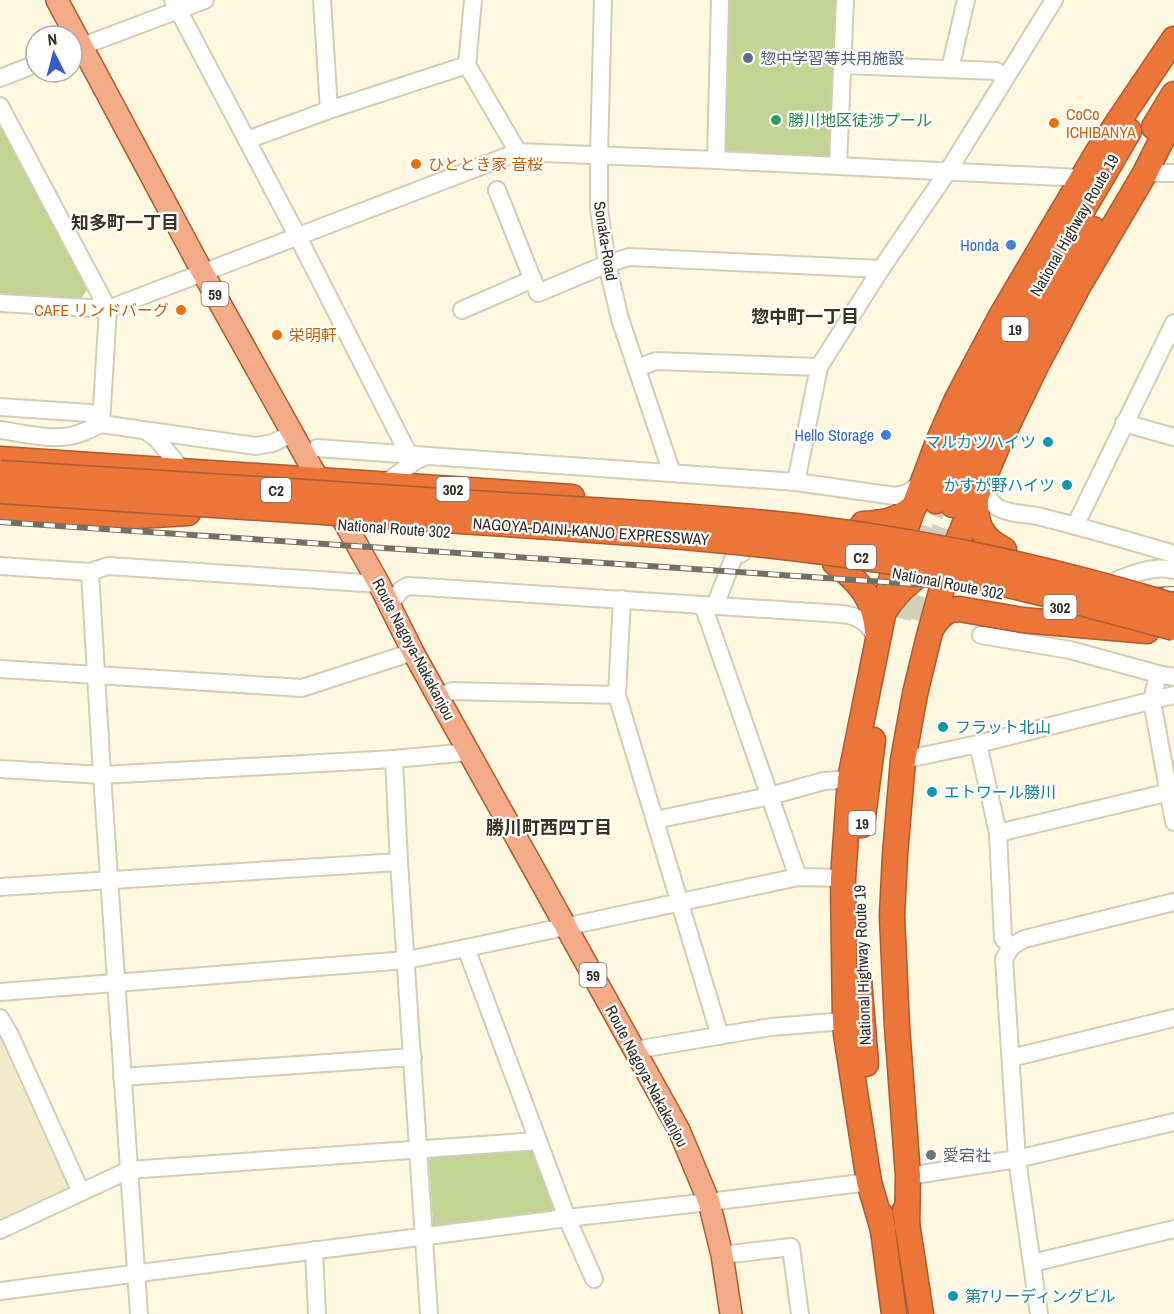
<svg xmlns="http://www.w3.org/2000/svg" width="1174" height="1314" viewBox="0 0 1174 1314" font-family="'Archivo Narrow','Noto Sans JP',sans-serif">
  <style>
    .built { fill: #f2eaca }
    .green { fill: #c2d393 }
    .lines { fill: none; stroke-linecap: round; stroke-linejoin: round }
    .highway-tunnel { stroke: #d4cfb9; stroke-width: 24; stroke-dasharray: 24 12; stroke-linecap: butt }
    .minor-casing { stroke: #d3cdb5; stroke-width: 20 }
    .major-casing { stroke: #aa5b31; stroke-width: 24 }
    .highway-casing { stroke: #aa5b31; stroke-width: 27 }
    .minor { stroke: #fff; stroke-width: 16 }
    .major { stroke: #f4ac88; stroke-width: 21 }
    .highway { stroke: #ec7539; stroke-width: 24 }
    .rail-casing { stroke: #737061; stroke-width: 6 }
    .rail { stroke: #fff; stroke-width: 4; stroke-dasharray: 11; stroke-linecap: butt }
    .highway-bridge-casing { stroke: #aa5b31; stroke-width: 27; stroke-linecap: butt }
    .highway-bridge { stroke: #ec7539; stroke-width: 24 }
    .service-dot { fill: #5c6f8a; stroke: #fff; stroke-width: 2 }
    .leisure-dot { fill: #2e9e5b; stroke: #fff; stroke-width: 2 }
    .food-dot { fill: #e8710a; stroke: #fff; stroke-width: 2 }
    .shop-dot { fill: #3f7fe0; stroke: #fff; stroke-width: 2 }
    .culture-dot { fill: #0f9aa8; stroke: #fff; stroke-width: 2 }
    .worship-dot { fill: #6b7280; stroke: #fff; stroke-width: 2 }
    .labels { text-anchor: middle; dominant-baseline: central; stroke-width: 4.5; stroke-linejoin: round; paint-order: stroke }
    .shield { fill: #fff; stroke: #6d6b65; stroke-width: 1.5 }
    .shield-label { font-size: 15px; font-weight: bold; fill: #2e2c23 }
    .service-label { font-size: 16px; fill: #4e5e75; stroke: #fff; text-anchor: start }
    .food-label { font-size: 16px; fill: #c56008; stroke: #fff; text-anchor: start }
    .leisure-label { font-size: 16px; fill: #27864d; stroke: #fff; text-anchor: start }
    .street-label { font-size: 16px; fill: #2e2c23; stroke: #fff }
    .shop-label { font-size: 16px; fill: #366cbe; stroke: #fff; text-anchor: end }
    .culture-label { font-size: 16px; fill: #0d838f; stroke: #fff; text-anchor: start }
    .worship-label { font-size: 16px; fill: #5b616d; stroke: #fff; text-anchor: start }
    .neighbourhood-label { font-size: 18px; font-weight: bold; fill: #38331f; stroke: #fff }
  </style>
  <rect width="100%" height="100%" fill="#fdf8df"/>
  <path class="built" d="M0,1030L71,1186L69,1191L0,1224Z"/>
  <g class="green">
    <path d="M728,0H838L832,152L828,156L729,152L724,149Z"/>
    <path d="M0,125L87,290L81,299L0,295Z"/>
    <path d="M530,1149L535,1152L557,1209L554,1214L438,1228L433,1225L429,1160L433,1156Z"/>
  </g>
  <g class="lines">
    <g class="highway-tunnel">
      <path d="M899,618L909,579L936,501"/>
      <path d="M916,620L938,544L953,505"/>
    </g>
    <defs>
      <g id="minor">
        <path d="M173,0L298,237L409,455"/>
        <path d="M322,0L329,110"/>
        <path d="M473,0L467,65L518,152"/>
        <path d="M603,0L599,155V209L607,264L620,319L672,473"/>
        <path d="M72,50L205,0"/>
        <path d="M843,65L996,71L1005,77"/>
        <path d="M950,69L966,0"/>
        <path d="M0,78L36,64"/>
        <path d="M0,106L108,309L101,424"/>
        <path d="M247,140L329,110L467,65"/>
        <path d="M716,160L720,0"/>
        <path d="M838,165L845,0"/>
        <path d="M1145,173H1174"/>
        <path d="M497,190L538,293L607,264L629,257L881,269"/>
        <path d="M0,303L108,309L518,152L716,160L1081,178"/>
        <path d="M462,310L533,279"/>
        <path d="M637,368L656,361L819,367"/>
        <path d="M0,407L90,413L101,424"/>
        <path d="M1124,423L1174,437"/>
        <path d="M0,430C22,433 48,440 70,436C81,434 91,429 101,424L256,446L273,443L293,433"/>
        <path d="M146,431L157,439L182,470"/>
        <path d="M317,448L796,482L895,496L908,493L923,481"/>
        <path d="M983,479C985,490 987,500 997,507C1010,515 1027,513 1041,517C1086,528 1130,541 1174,554"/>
        <path d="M796,482L819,367L881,269L948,171L1054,0"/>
        <path d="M384,484L417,460L427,456"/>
        <path d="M1075,526L1174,323"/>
        <path d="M0,566L90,572L108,566L379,584"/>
        <path d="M90,572L102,775L139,1314"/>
        <path d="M1119,579C1137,573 1155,565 1174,570"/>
        <path d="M389,605L401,590L408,586L842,614C859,616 867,622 876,637"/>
        <path d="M703,605L798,877"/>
        <path d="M715,606L731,564L735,556L742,553"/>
        <path d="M981,635L1070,650L1158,674L1174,677"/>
        <path d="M0,669L302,688L413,652"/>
        <path d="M1158,674L1152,701L1174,822"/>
        <path d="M617,695L720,1036"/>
        <path d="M439,697L452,691L617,695L622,599"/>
        <path d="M978,744L998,833L1003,938L1011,947"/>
        <path d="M394,759L399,862L429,1314"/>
        <path d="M903,760L978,744L1174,695"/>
        <path d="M0,769L102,775L394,759L470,752"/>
        <path d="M655,820L770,796L824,781L850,779"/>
        <path d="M998,833L1174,791"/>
        <path d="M0,887L399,862"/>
        <path d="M466,948L567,1218L594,1279"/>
        <path d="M0,992L407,960L466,948L798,877L843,878"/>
        <path d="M0,1018L10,1035L81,1192"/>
        <path d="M635,1050L771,1027L845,1021"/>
        <path d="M1011,1058L1174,1018"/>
        <path d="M122,1077L413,1057"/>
        <path d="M908,1176L1017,1159L1174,1122"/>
        <path d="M0,1230L129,1170L538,1141"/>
        <path d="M314,1250L317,1314"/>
        <path d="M722,1255L791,1247L800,1314"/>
        <path d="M1032,1263L1174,1229"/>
        <path d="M0,1291L567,1218L709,1202L869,1182"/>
        <path d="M1039,1314L1017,1159L1004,959L1011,947L1024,939L1174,902"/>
      </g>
      <path id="major" d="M57,0L203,273L318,479L346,525L379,584L413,652L679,1130L709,1202L722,1255L731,1314"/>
      <g id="highway">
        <path d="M1154,127L1174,94"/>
        <path d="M0,459L572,497"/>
        <path d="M976,499C975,524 981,538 1004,550"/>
        <path d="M936,501C958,442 985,384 1015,328C1051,261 1091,197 1129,131"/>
        <path d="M953,505C991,406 1039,320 1093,229"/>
        <path d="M0,510L120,517L188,513"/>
        <path d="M863,524C884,523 900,520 915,505"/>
        <path d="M835,563C859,581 875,600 877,631"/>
        <path d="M886,609C899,588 919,573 941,562"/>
        <path d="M931,629C939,617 945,609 959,609L1022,620L1147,631"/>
        <path d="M862,825L873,740"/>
        <path d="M859,979L866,1064"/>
        <path d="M905,1210L921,1314"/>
        <path d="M881,1215L894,1314"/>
        <path d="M907,1226L908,1176L897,1026L892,916L895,855L903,760L915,694L928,640L944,581L958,540L997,447L1036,366L1079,285L1145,173L1174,115"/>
        <path d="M883,1230L869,1182L846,1034L845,1021L843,878L850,779L883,615L893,572L905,530L938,442L957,399L1001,316L1097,153L1174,39"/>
      </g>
    </defs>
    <use href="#minor" class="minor-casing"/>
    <use href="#major" class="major-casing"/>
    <use href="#highway" class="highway-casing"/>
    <use href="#minor" class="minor"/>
    <use href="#major" class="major"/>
    <use href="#highway" class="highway"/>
    <defs>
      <path id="rail" d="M0,522L974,588L1122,591L1174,589"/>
    </defs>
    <use href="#rail" class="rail-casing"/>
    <use href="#rail" class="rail"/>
    <defs>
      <g id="highway-bridge">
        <path d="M0,473C162,483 325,493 487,504C590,510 693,515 796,526C924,541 1051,568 1174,606"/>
        <path d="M0,491C158,501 317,512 475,522C610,531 745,539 878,560C979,575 1076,601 1174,628"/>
      </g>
    </defs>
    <use href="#highway-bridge" class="highway-bridge-casing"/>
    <use href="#highway-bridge" class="highway-bridge"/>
  </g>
  <circle class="service-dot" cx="748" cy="58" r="6"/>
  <circle class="leisure-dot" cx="776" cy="120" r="6"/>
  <g class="food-dot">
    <circle cx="1054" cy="123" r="6"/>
    <circle cx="416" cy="164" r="6"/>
    <circle cx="181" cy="310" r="6"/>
    <circle cx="277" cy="335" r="6"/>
  </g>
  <g class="shop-dot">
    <circle cx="1011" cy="245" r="6"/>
    <circle cx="886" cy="435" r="6"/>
  </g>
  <g class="culture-dot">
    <circle cx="1048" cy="442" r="6"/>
    <circle cx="1067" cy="485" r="6"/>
    <circle cx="943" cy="727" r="6"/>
    <circle cx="932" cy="792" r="6"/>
    <circle cx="953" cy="1296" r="6"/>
  </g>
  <circle class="worship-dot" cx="931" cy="1155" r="6"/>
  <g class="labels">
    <g class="shield">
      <rect x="201.5" y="282" width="27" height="24" rx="4.5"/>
      <rect x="1001.5" y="317" width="27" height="24" rx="4.5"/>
      <rect x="436.5" y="477" width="33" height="24" rx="4.5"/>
      <rect x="261" y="478" width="30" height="24" rx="4.5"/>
      <rect x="846" y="545" width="30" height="24" rx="4.5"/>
      <rect x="1043.5" y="595" width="33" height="24" rx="4.5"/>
      <rect x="848.5" y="811" width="27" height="24" rx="4.5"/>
      <rect x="579.5" y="963" width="27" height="24" rx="4.5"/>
    </g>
    <g class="shield-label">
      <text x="215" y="294">59</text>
      <text x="1015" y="329">19</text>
      <text x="453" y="489">302</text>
      <text x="276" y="490">C2</text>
      <text x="861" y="557">C2</text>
      <text x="1060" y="607">302</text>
      <text x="862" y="823">19</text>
      <text x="593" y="975">59</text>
    </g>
    <g class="service-label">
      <text x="760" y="58">惣中学習等共用施設</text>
    </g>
    <g class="food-label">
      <text x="1066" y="114">CoCo<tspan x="1066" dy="18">ICHIBANYA</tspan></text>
      <text x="428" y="164">ひととき家 音桜</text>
      <text x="169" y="310" text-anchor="end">CAFE リンドバーグ</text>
      <text x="289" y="335">栄明軒</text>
    </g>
    <g class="leisure-label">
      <text x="788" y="120">勝川地区徒渉プール</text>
    </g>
    <g class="street-label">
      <text transform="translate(1074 225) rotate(-60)">National Highway Route 19</text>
      <text transform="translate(606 241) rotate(81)">Sonaka-Road</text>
      <text transform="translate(394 528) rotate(4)">National Route 302</text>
      <text transform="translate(591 531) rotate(4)">NAGOYA-DAINI-KANJO EXPRESSWAY</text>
      <text transform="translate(948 583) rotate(11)">National Route 302</text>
      <text transform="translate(414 649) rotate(62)">Route Nagoya-Nakakanjou</text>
      <text transform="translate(862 965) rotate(-92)">National Highway Route 19</text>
      <text transform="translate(647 1076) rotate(62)">Route Nagoya-Nakakanjou</text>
    </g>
    <g class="shop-label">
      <text x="999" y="245">Honda</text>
      <text x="874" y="435">Hello Storage</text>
    </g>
    <g class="culture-label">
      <text x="1036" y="442" text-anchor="end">マルカツハイツ</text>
      <text x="1055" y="485" text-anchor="end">かすが野ハイツ</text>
      <text x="955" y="727">フラット北山</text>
      <text x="944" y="792">エトワール勝川</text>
      <text x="965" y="1296">第7リーディングビル</text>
    </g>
    <g class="worship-label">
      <text x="943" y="1155">愛宕社</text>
    </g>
    <g class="neighbourhood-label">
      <text x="125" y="222">知多町一丁目</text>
      <text x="805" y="316">惣中町一丁目</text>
      <text x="549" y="827">勝川町西四丁目</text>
    </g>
  </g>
  <g transform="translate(54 54) rotate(354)"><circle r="28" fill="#ffffff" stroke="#ababa7" stroke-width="1.5"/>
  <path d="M0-4.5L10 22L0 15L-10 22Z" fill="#385acc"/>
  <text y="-9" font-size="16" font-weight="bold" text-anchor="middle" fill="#2e2c23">N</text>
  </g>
</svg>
